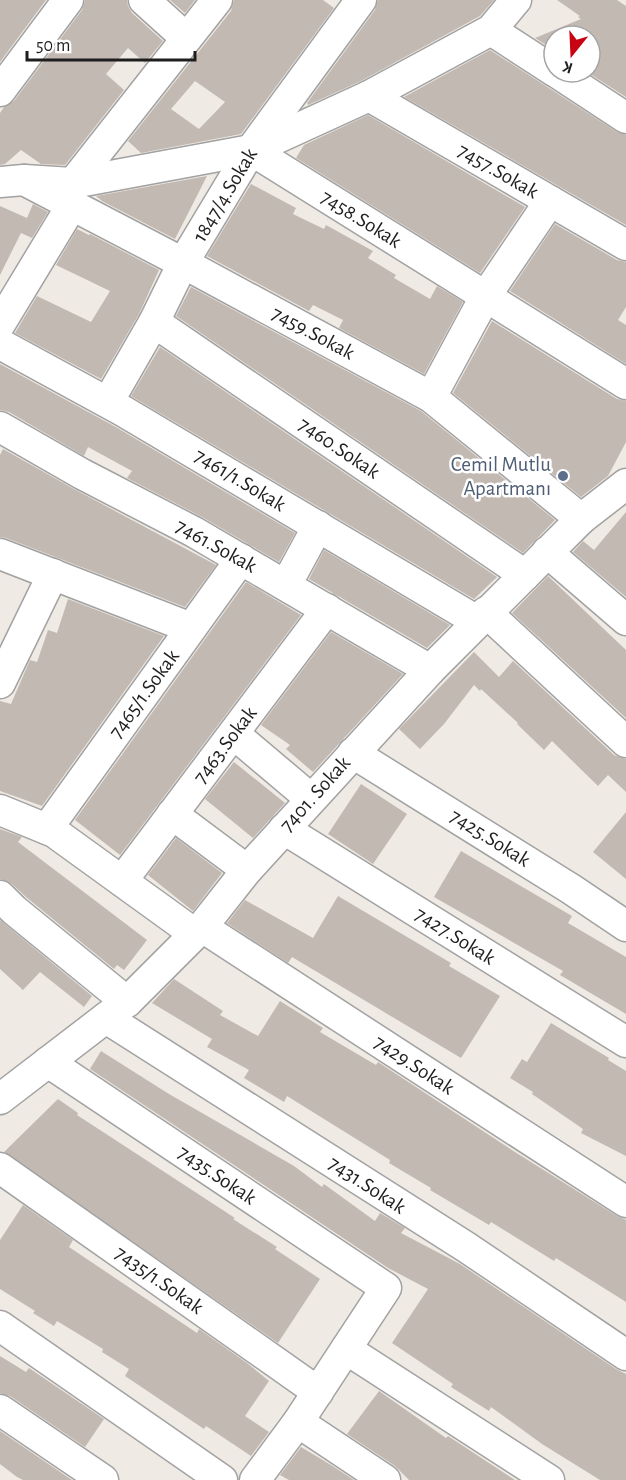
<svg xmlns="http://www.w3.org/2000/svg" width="626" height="1480" viewBox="0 0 626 1480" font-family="'Alegreya Sans',sans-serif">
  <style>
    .building { fill: #c3b9b3; fill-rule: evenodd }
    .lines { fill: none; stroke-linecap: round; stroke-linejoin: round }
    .minor-casing { stroke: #a2a2a2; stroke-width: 33 }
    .minor { stroke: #fff; stroke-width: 30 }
    .service-dot { fill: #5c6f8a; stroke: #fff; stroke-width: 2 }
    .labels { text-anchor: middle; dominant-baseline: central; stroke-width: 5; stroke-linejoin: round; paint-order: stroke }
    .street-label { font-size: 21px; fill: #1e1e1e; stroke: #fff }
    .service-label { font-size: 21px; fill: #4e5e75; stroke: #fff; text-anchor: end }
  </style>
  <rect width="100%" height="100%" fill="#efeae4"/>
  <g class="building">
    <path d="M0,0H46L0,62Z"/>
    <path d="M85,0H127L128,6L132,13L163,41L145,63L128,48L106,74L124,90L65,165L41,164L21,150L5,164L0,165V113L4,107L14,101L82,10Z"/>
    <path d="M170,0H195L185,13Z"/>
    <path d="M234,0H323L334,8L241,134L141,153L128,141L231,11ZM195,81L225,102L199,129L171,109Z"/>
    <path d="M378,0H494L480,16L361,81L308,105L307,103L375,10Z"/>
    <path d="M557,0H617L626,6V97L587,72H590V36H554V50L535,38L581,19L578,17L580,16Z"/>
    <path d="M490,50L617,132L626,135V225L404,97Z"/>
    <path d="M368,115L525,207L480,273L296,158L304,145Z"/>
    <path d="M207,176L175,239L102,201L96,196Z"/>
    <path d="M251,184L296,208L293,214L324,229L326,225L373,251L368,258L396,275L394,278L430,299L437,286L463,302L424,374L339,328L343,320L313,305L309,311L207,256Z"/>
    <path d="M33,204L48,212L32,238L21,233L0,275V206L27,218Z"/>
    <path d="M555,224L617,260L626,262V307L618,320L626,325V364L510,291Z"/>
    <path d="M77,229L89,235L90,234L159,270L139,314L101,379L15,333L37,296L91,322L110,291L56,265Z"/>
    <path d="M191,287L421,411L555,520L523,553L176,316Z"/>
    <path d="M492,321L617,399L626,401V442L608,476L581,497L453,393Z"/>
    <path d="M160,347L497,577L474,599L131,396Z"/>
    <path d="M0,364L114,426L295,533L279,562L202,517L127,478L132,471L88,447L84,456L9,412L0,410Z"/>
    <path d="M3,449L74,489L216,565L185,607L6,538L0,537V455Z"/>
    <path d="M626,512V597L573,552L583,541L594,550Z"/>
    <path d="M324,550L450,625L427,648L309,579Z"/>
    <path d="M548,576L626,650V718L512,613Z"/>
    <path d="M246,582L301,615L120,855L75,820Z"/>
    <path d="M68,599L164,636L42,806L0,791V701L11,704L30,660L37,662L48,630L57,633Z"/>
    <path d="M331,632L403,674L313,772L286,749L290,745L261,725Z"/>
    <path d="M474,652L499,677L513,661L614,755L626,759V792L608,775L598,786L552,741L544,750L517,724L518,723L481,689L480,691L474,685L444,724L420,749L399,729Z"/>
    <path d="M234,762L285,803L253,838L205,799Z"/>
    <path d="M361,784L407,814L373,864L328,834Z"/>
    <path d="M626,812V879L593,852Z"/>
    <path d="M0,829L22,837L18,842L147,940L124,970L117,965L114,969L26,897L12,884L0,879Z"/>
    <path d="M176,838L222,873L193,911L148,875Z"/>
    <path d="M461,851L572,916L568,923L626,957V1014L560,975L563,971L434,897Z"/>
    <path d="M338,896L451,963L449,966L500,996L461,1058L292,957L288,963L227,923L245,900L313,938Z"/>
    <path d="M0,920L92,996L84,1007L40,972L23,990L0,969Z"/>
    <path d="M174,979L223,1011L220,1015L258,1036L280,1001L323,1028L320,1032L376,1065L378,1062L515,1152L617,1216L626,1220V1302L556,1258L554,1261L491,1222L489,1225L430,1190L431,1188L389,1163L390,1160L287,1096L284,1102L244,1078L249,1070L207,1047L212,1039L152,1003Z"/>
    <path d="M551,1023L609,1058L608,1060L626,1071V1156L581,1133L583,1129L532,1094L533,1092L510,1078L522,1059L527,1062Z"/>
    <path d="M101,1051L169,1094L294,1166L322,1187L324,1184L375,1221L380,1213L405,1228L401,1233L460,1264L616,1369L626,1374V1480H600L542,1444L491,1407L489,1411L451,1387L453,1384L392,1343L428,1289L388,1268L90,1069Z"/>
    <path d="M58,1099L78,1113L77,1115L235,1218L233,1219L277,1247L275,1249L320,1279L278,1343L4,1152Z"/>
    <path d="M23,1205L73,1240L69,1247L197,1333L199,1329L247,1363L269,1381L245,1416L269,1432L251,1456L206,1426L204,1429L125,1376L129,1369L102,1352L103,1349L57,1321L54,1326L33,1313L35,1311L0,1289V1240Z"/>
    <path d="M0,1356L26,1372L29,1368L104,1419L85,1447L10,1396L0,1393Z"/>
    <path d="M379,1391L446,1438L448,1436L515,1480H409L395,1466L347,1434Z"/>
    <path d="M0,1431L72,1480H23L17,1477L0,1464Z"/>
    <path d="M301,1447L331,1465L354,1480H289L280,1475Z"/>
  </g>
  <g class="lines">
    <defs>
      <g id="minor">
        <path d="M144,0L186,38"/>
        <path d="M491,30L554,71"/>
        <path d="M556,72L626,118"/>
        <path d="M0,91L68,0"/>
        <path d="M369,96L626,245"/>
        <path d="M251,150L626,384"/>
        <path d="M24,180L183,263L431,397L581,519"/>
        <path d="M0,182L24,180L73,183L251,150L369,96L491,30L516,0"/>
        <path d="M73,183L217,0"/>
        <path d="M154,322L525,575"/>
        <path d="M0,324L72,205"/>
        <path d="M0,344L123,411L477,621"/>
        <path d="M431,397L485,297L550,201"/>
        <path d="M108,402L154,322L183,263L251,150L361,0"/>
        <path d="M0,427L82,474L194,532L430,670"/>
        <path d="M547,552L626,620"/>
        <path d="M0,554L191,628"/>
        <path d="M286,585L318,526"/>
        <path d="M486,612L626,742"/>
        <path d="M0,683L53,574"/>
        <path d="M234,734L311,799"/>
        <path d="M353,753L571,889L626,926"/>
        <path d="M0,810L54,832L195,934"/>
        <path d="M172,814L247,870"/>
        <path d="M47,829L241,559"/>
        <path d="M284,829L626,1042"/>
        <path d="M122,881L327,609"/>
        <path d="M0,896L14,910L127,1002"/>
        <path d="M202,927L626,1202"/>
        <path d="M106,1018L466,1247L626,1355"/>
        <path d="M48,1062L386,1288L298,1422L255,1480"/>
        <path d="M0,1099L129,1000L202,927L247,870L430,670L581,519L626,484"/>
        <path d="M0,1168L318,1392"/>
        <path d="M0,1326L222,1480"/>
        <path d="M346,1349L549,1480"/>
        <path d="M0,1410L103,1480"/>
        <path d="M298,1422L385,1480"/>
      </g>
    </defs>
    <use href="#minor" class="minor-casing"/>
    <use href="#minor" class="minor"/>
  </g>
  <circle class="service-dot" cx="563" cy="476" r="6"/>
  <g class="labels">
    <g class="street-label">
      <text transform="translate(498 171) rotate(30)">7457.Sokak</text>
      <text transform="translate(225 195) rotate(-59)">1847/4.Sokak</text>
      <text transform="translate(361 219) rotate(32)">7458.Sokak</text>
      <text transform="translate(313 333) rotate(28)">7459.Sokak</text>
      <text transform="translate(339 448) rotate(34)">7460.Sokak</text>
      <text transform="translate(240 480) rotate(31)">7461/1.Sokak</text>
      <text transform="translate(216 546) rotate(29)">7461.Sokak</text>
      <text transform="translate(144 694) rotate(-54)">7465/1.Sokak</text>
      <text transform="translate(225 745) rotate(-53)">7463.Sokak</text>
      <text transform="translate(315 794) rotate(-48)">7401. Sokak</text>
      <text transform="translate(490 838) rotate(32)">7425.Sokak</text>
      <text transform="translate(455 936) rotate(32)">7427.Sokak</text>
      <text transform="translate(414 1065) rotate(33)">7429.Sokak</text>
      <text transform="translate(217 1175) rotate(34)">7435.Sokak</text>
      <text transform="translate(367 1185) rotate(33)">7431.Sokak</text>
      <text transform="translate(159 1280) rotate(35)">7435/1.Sokak</text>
    </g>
    <g class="service-label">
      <text x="551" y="464">Cemil Mutlu<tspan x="551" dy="24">Apartmanı</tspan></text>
    </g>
  </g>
  <g transform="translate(572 54) rotate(198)"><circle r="28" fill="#ffffff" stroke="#a5a5a5" stroke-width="1.5"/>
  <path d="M0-4.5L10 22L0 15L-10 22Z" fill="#c80413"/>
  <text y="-9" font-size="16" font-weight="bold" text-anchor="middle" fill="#1e1e1e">K</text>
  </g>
  <path d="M27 51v9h168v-9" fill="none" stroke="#1e1e1e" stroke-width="3"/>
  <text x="36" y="51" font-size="18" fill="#1e1e1e" stroke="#ffffff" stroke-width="4.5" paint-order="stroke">50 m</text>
</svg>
